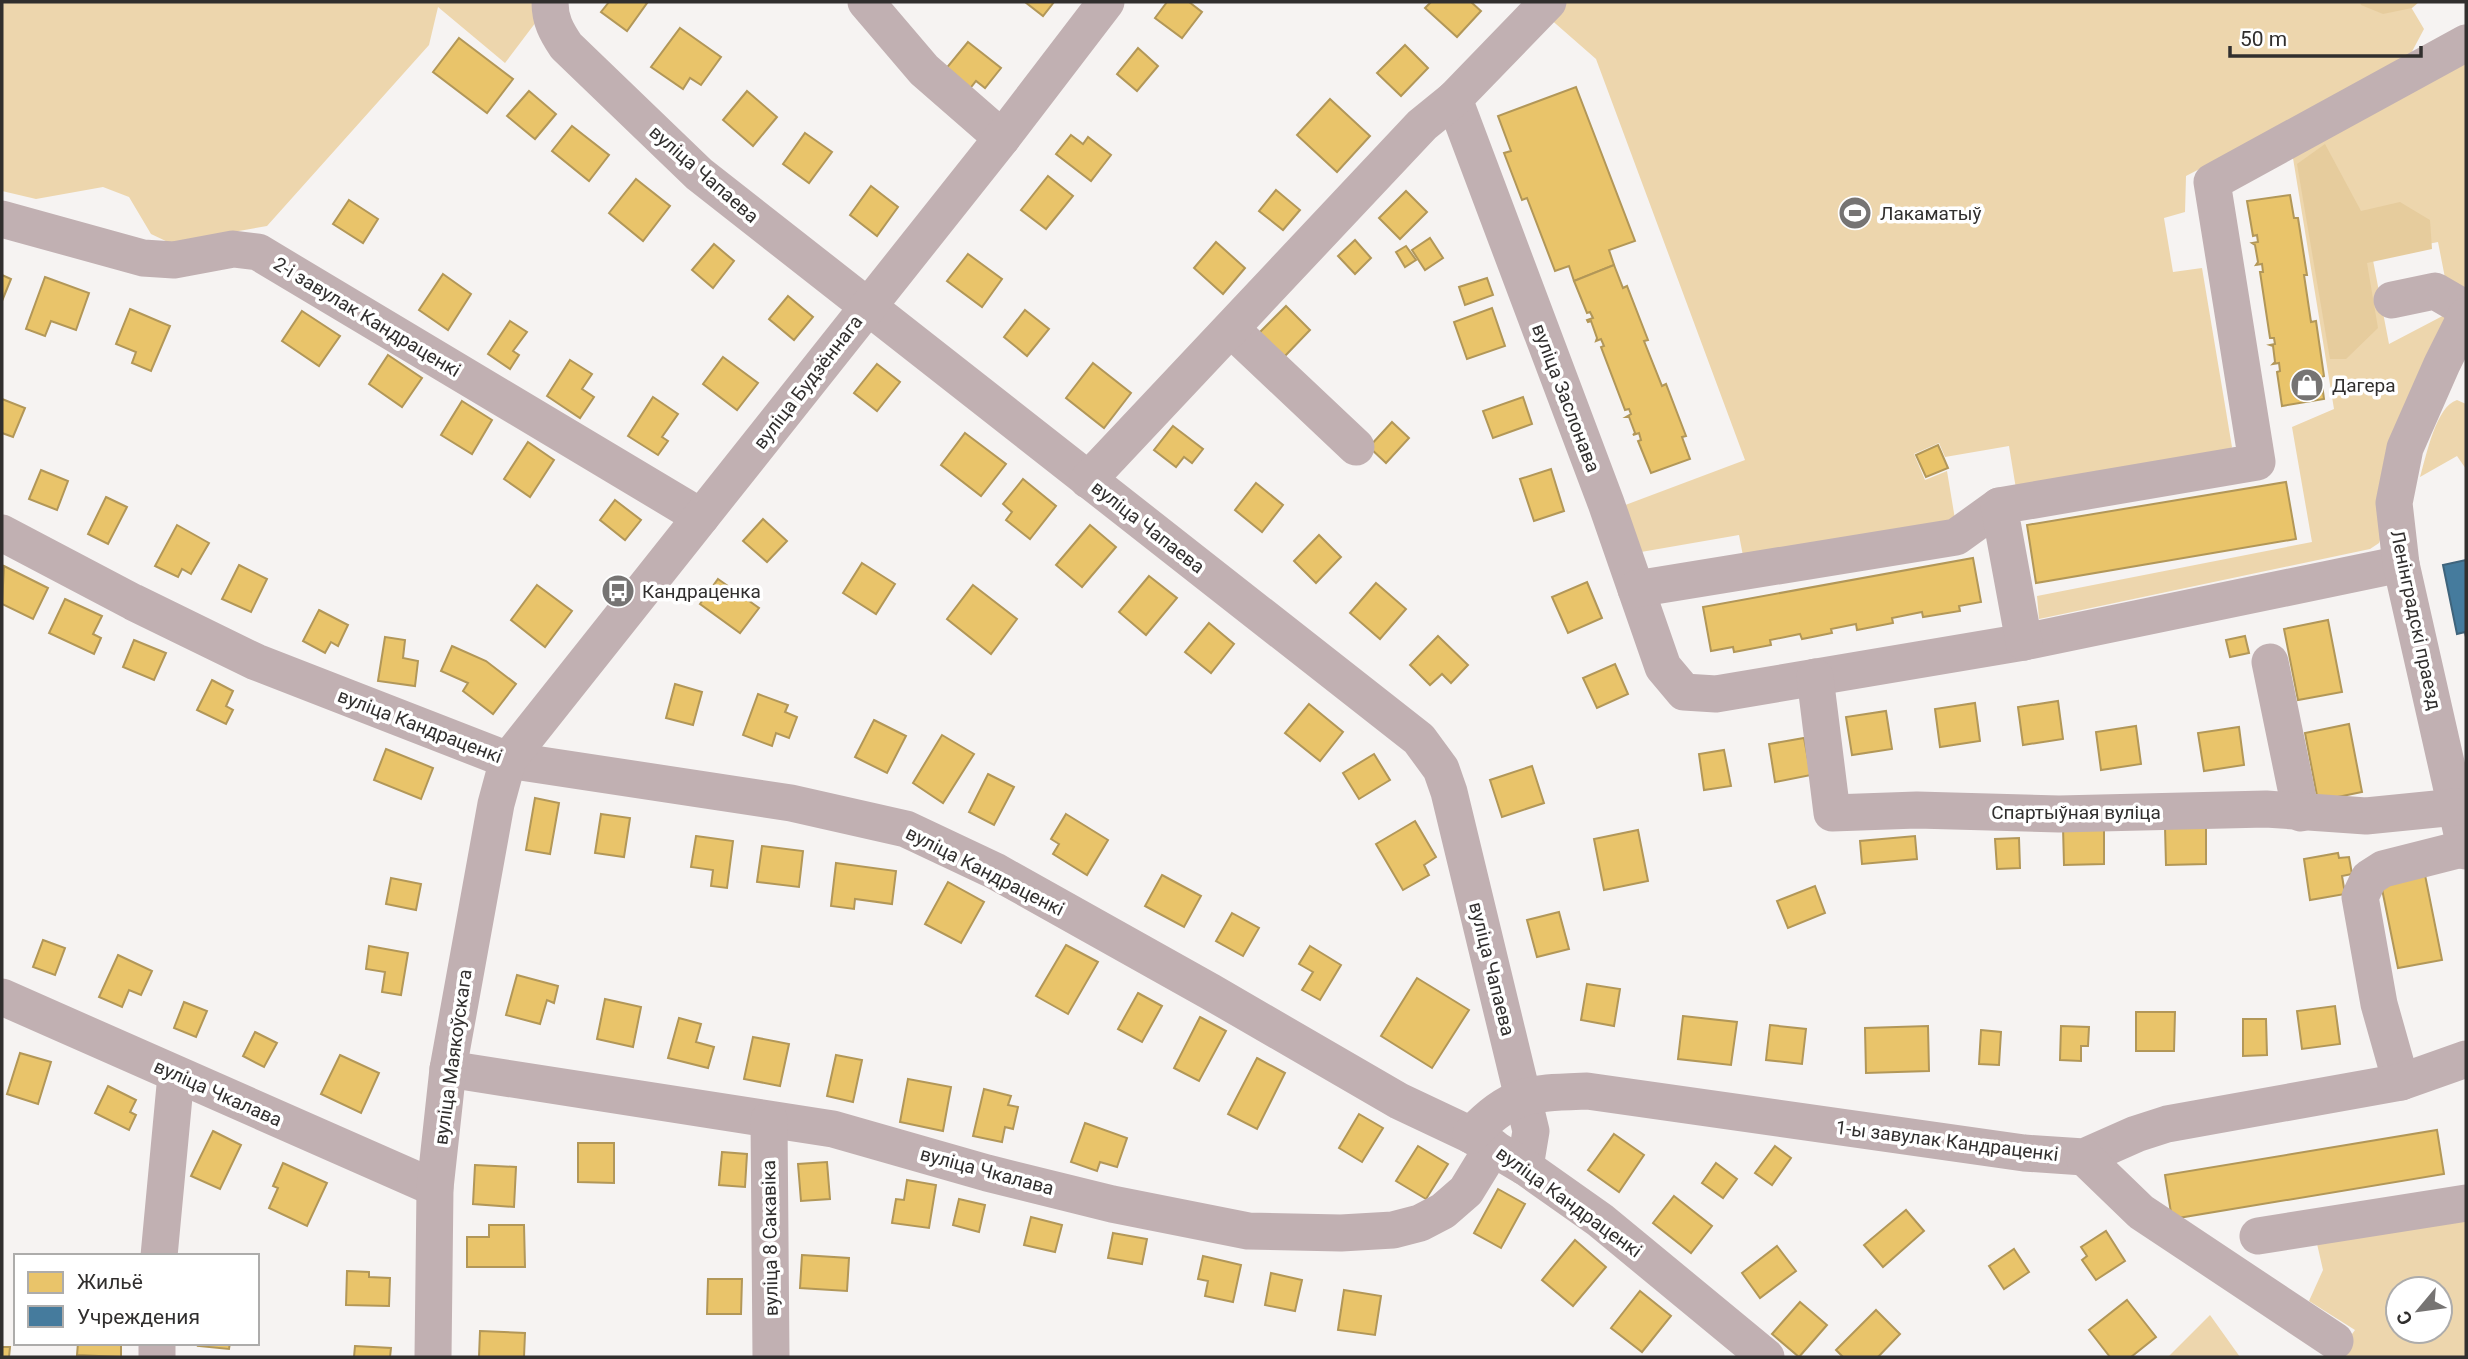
<svg xmlns="http://www.w3.org/2000/svg" width="2468" height="1359" viewBox="0 0 2468 1359" font-family="Roboto,sans-serif">
  <style>
    .green { fill: #edd6ad; fill-rule: evenodd }
    .forest { fill: #e6cc9d }
    .homes { fill: #e9c46a; stroke: #b29758; stroke-width: 2 }
    .public { fill: #457b9d; stroke: #3f647c; stroke-width: 2 }
    .lines { fill: none; stroke-linecap: round; stroke-linejoin: round }
    .minor { stroke: #c1b0b2; stroke-width: 37 }
    .labels { text-anchor: middle; dominant-baseline: central; stroke-width: 7; stroke-linejoin: round; paint-order: stroke }
    .street-label { font-size: 19px; fill: #312f2e; stroke: #fff }
    .poi-label { font-size: 19px; fill: #312f2e; stroke: #fff; text-anchor: start }
  </style>
  <rect width="100%" height="100%" fill="#f6f3f2"/>
  <g class="green">
    <path d="M2,2H537L536,22L505,63L438,7L429,45L267,226L170,243L151,234L129,197L103,187L36,199L2,191Z"/>
    <path d="M1562,2H2408L2424,29L2407,61L2186,176L2185,212L2164,218L2173,272L2202,268L2232,447L2223,460L2017,495L2009,446L1945,457L1939,443L1914,454L1925,480L1947,471L1956,525L1744,561L1739,535L1641,552L1620,507L1745,460L1596,59L1548,17Z"/>
    <path d="M2466,58V285L2460,296L2447,288L2438,242L2372,255L2389,344L2454,310L2379,543L2370,549L2039,619L2037,596L2312,542L2292,427L2334,409L2292,152Z"/>
    <path d="M2457,400L2466,404V469L2457,456L2420,477C2426,457 2436,406 2457,400Z"/>
    <path d="M2466,1211V1357H2335L2355,1330L2309,1301L2323,1270L2315,1235ZM2398,1289H2440V1331H2398Z"/>
    <path d="M2210,1315L2240,1357H2168Z"/>
  </g>
  <g class="forest">
    <path d="M2360,2H2419L2412,8L2383,14L2361,5Z"/>
    <path d="M2325,144L2361,211L2400,202L2430,220L2432,249L2367,263L2378,328L2346,359H2330L2297,164Z"/>
  </g>
  <g class="homes">
    <path d="M609,2H645L647,3L627,31L601,12Z"/>
    <path d="M1025,2H1054L1043,16Z"/>
    <path d="M1167,2H1189L1202,12L1182,38L1155,18Z"/>
    <path d="M1431,2H1471L1481,11L1457,37L1425,8Z"/>
    <path d="M680,28L721,57L701,85L690,78L683,89L651,67Z"/>
    <path d="M459,38L513,79L487,113L433,72Z"/>
    <path d="M968,42L1001,68L985,88L976,81L968,91L944,71Z"/>
    <path d="M1405,45L1428,68L1401,96L1377,73Z"/>
    <path d="M1138,48L1158,66L1137,91L1117,74Z"/>
    <path d="M1576,87L1635,241L1609,250L1614,265L1574,281L1569,266L1555,271L1527,198L1522,200L1504,153L1511,151L1498,116Z"/>
    <path d="M529,91L556,114L535,139L507,116Z"/>
    <path d="M747,91L777,117L753,146L723,120Z"/>
    <path d="M1330,99L1370,136L1337,172L1297,135Z"/>
    <path d="M572,126L609,155L589,181L552,151Z"/>
    <path d="M805,133L832,152L809,183L783,164Z"/>
    <path d="M1071,135L1083,144L1088,137L1111,155L1091,181L1056,154Z"/>
    <path d="M1048,176L1073,196L1046,229L1021,210Z"/>
    <path d="M636,179L670,206L643,241L609,213Z"/>
    <path d="M871,186L898,207L877,236L850,215Z"/>
    <path d="M1276,190L1300,210L1283,230L1259,211Z"/>
    <path d="M1406,191L1427,212L1400,239L1379,218Z"/>
    <path d="M2290,195L2294,218H2298L2307,275H2304L2311,322L2316,321L2324,376L2321,377L2324,399L2282,406L2277,372L2280,371L2279,363L2273,364L2275,362L2273,346L2270,345L2275,344L2274,338H2270L2260,272H2263L2262,264L2256,265L2258,262L2255,245L2252,243L2258,242L2257,235L2253,236L2247,201Z"/>
    <path d="M349,200L378,219L363,243L333,224Z"/>
    <path d="M1430,238L1443,258L1425,270L1412,250Z"/>
    <path d="M1355,240L1371,258L1355,274L1338,256Z"/>
    <path d="M1216,242L1245,268L1223,294L1194,268Z"/>
    <path d="M714,244L734,261L713,288L692,270Z"/>
    <path d="M1406,246L1416,260L1405,267L1396,252Z"/>
    <path d="M968,254L1002,279L982,307L947,281Z"/>
    <path d="M1614,265L1623,288L1627,286L1648,340L1644,341L1662,386L1666,384L1686,436L1682,437L1690,459L1651,473L1638,441L1641,440L1639,433L1633,435L1635,433L1629,417H1626L1631,414L1629,409L1625,410L1601,347L1604,346L1601,339L1596,341L1597,338L1591,321L1588,322L1587,320L1593,318L1590,312L1587,313L1574,281Z"/>
    <path d="M443,274L471,294L448,330L419,310Z"/>
    <path d="M2,275L11,279L2,301Z"/>
    <path d="M45,277L89,293L76,330L51,321L45,336L26,329Z"/>
    <path d="M1487,278L1493,295L1465,305L1459,287Z"/>
    <path d="M788,296L813,317L794,340L769,319Z"/>
    <path d="M1286,306L1310,330L1284,357L1259,333Z"/>
    <path d="M1492,308L1505,346L1467,359L1454,322Z"/>
    <path d="M130,309L170,326L151,371L132,363L136,352L116,344Z"/>
    <path d="M1025,310L1049,329L1027,356L1004,337Z"/>
    <path d="M302,311L340,336L319,366L282,341Z"/>
    <path d="M510,321L527,332L513,351L519,355L510,369L488,354Z"/>
    <path d="M388,355L422,378L402,407L369,384Z"/>
    <path d="M723,357L758,383L737,410L703,384Z"/>
    <path d="M570,360L592,374L582,389L594,397L580,418L547,396Z"/>
    <path d="M1093,363L1131,393L1104,428L1066,398Z"/>
    <path d="M877,364L900,382L877,411L854,393Z"/>
    <path d="M653,397L678,414L662,437L668,441L658,455L628,436Z"/>
    <path d="M1523,397L1532,424L1493,438L1483,411Z"/>
    <path d="M2,399L25,408L13,437L2,433Z"/>
    <path d="M462,401L492,420L472,454L441,435Z"/>
    <path d="M1392,422L1409,438L1386,463L1369,447Z"/>
    <path d="M1173,426L1203,449L1192,463L1184,457L1176,467L1154,450Z"/>
    <path d="M965,433L1006,464L981,496L941,465Z"/>
    <path d="M528,442L554,460L530,497L504,479Z"/>
    <path d="M1938,445L1948,468L1926,477L1916,455Z"/>
    <path d="M1551,469L1564,511L1534,521L1520,479Z"/>
    <path d="M41,470L68,481L57,510L29,499Z"/>
    <path d="M1023,479L1056,506L1030,539L1006,520L1012,512L1003,504Z"/>
    <path d="M2286,482L2296,539L2036,583L2027,525Z"/>
    <path d="M1256,483L1283,505L1262,532L1235,510Z"/>
    <path d="M106,497L127,507L108,544L88,534Z"/>
    <path d="M615,500L641,520L625,540L600,520Z"/>
    <path d="M763,519L787,541L767,562L743,541Z"/>
    <path d="M177,525L209,543L191,574L182,569L178,577L155,566Z"/>
    <path d="M1090,525L1116,547L1082,587L1056,565Z"/>
    <path d="M1319,535L1341,557L1316,583L1294,561Z"/>
    <path d="M1973,558L1981,602L1959,606L1960,611L1923,617L1922,612L1892,618L1893,623L1857,630L1856,624L1831,629L1832,633L1802,639L1800,634L1770,640L1771,645L1734,652L1733,647L1711,651L1703,607Z"/>
    <path d="M862,563L895,584L876,614L843,593Z"/>
    <path d="M239,565L267,579L251,612L222,599Z"/>
    <path d="M4,566L48,588L33,619L2,604Z"/>
    <path d="M1149,576L1177,598L1146,635L1119,612Z"/>
    <path d="M718,579L759,608L740,633L700,604Z"/>
    <path d="M1587,582L1602,618L1568,633L1552,597Z"/>
    <path d="M1376,583L1406,609L1380,639L1350,613Z"/>
    <path d="M537,585L572,611L545,647L511,620Z"/>
    <path d="M973,585L1017,619L991,654L947,619Z"/>
    <path d="M65,599L102,616L93,634L101,638L94,654L49,633Z"/>
    <path d="M319,610L348,625L338,646L331,642L325,653L303,641Z"/>
    <path d="M2328,620L2342,692L2298,700L2284,629Z"/>
    <path d="M1209,623L1234,644L1211,673L1185,652Z"/>
    <path d="M1438,636L1468,665L1451,683L1442,674L1430,685L1410,665Z"/>
    <path d="M2245,636L2249,653L2230,657L2226,640Z"/>
    <path d="M385,637L405,640L403,658L418,661L415,686L378,681Z"/>
    <path d="M134,640L166,653L154,680L123,667Z"/>
    <path d="M452,646L486,661L516,684L493,714L463,691L468,683L441,671Z"/>
    <path d="M1615,664L1628,694L1597,708L1583,678Z"/>
    <path d="M212,680L233,691L226,706L233,710L226,724L197,710Z"/>
    <path d="M675,684L702,692L693,725L666,718Z"/>
    <path d="M758,694L788,705L785,712L797,717L789,738L776,733L772,746L743,735Z"/>
    <path d="M2058,701L2063,739L2023,745L2018,707Z"/>
    <path d="M1975,703L1980,741L1940,747L1935,709Z"/>
    <path d="M1309,704L1343,732L1320,761L1285,733Z"/>
    <path d="M1886,711L1892,749L1852,755L1846,717Z"/>
    <path d="M874,720L906,736L887,773L855,757Z"/>
    <path d="M2349,724L2362,792L2318,801L2305,733Z"/>
    <path d="M2136,726L2141,764L2101,770L2096,732Z"/>
    <path d="M2239,727L2244,765L2204,771L2198,733Z"/>
    <path d="M942,735L974,754L943,803L913,783Z"/>
    <path d="M1804,738L1811,775L1775,782L1769,744Z"/>
    <path d="M386,749L433,768L421,799L374,780Z"/>
    <path d="M1724,750L1731,786L1704,790L1699,754Z"/>
    <path d="M1374,754L1390,780L1359,799L1343,773Z"/>
    <path d="M1532,766L1544,803L1502,817L1490,780Z"/>
    <path d="M988,774L1014,787L994,825L969,812Z"/>
    <path d="M535,798L559,803L550,854L526,850Z"/>
    <path d="M601,814L630,818L624,857L595,853Z"/>
    <path d="M1066,814L1108,840L1087,875L1053,854L1059,844L1051,839Z"/>
    <path d="M1415,821L1436,857L1424,865L1429,875L1403,890L1376,844Z"/>
    <path d="M2104,825V864L2064,865L2063,827Z"/>
    <path d="M2206,826V864L2166,865L2165,827Z"/>
    <path d="M1638,830L1648,881L1604,890L1594,839Z"/>
    <path d="M696,836L733,841L727,888L711,886L713,870L691,867Z"/>
    <path d="M1915,836L1917,859L1862,864L1860,841Z"/>
    <path d="M2019,838L2020,868L1997,869L1995,839Z"/>
    <path d="M762,846L803,851L799,887L757,882Z"/>
    <path d="M2338,853L2339,858L2349,857L2352,874L2342,876L2345,894L2310,900L2304,859Z"/>
    <path d="M836,863L896,871L892,904L855,899L854,909L831,906Z"/>
    <path d="M1162,875L1201,896L1184,927L1145,906Z"/>
    <path d="M2425,875L2442,960L2398,968L2381,884Z"/>
    <path d="M391,878L421,884L416,910L386,904Z"/>
    <path d="M948,882L984,902L961,943L925,924Z"/>
    <path d="M1815,886L1825,913L1788,928L1777,901Z"/>
    <path d="M1559,912L1569,949L1537,957L1527,920Z"/>
    <path d="M1232,913L1259,928L1243,956L1216,941Z"/>
    <path d="M43,940L65,948L55,975L33,967Z"/>
    <path d="M1066,945L1098,962L1068,1014L1036,996Z"/>
    <path d="M369,946L408,953L401,995L382,992L385,972L366,969Z"/>
    <path d="M1310,946L1341,965L1320,1000L1302,990L1313,972L1299,964Z"/>
    <path d="M118,955L152,971L141,995L129,990L122,1007L99,997Z"/>
    <path d="M517,975L558,986L554,1003L547,1000L540,1024L506,1015Z"/>
    <path d="M1417,978L1469,1010L1432,1068L1381,1036Z"/>
    <path d="M1587,984L1620,989L1614,1026L1581,1020Z"/>
    <path d="M1138,993L1162,1006L1142,1042L1118,1029Z"/>
    <path d="M605,999L641,1007L633,1047L597,1039Z"/>
    <path d="M184,1002L207,1011L196,1037L174,1028Z"/>
    <path d="M2335,1006L2340,1044L2302,1049L2297,1011Z"/>
    <path d="M2136,1012H2175L2174,1051H2136Z"/>
    <path d="M1683,1016L1737,1022L1731,1065L1678,1059Z"/>
    <path d="M1200,1017L1226,1031L1199,1081L1174,1068Z"/>
    <path d="M679,1018L701,1024L696,1042L714,1047L708,1068L668,1058Z"/>
    <path d="M2243,1019H2266L2267,1055L2243,1056Z"/>
    <path d="M1770,1025L1806,1029L1802,1064L1766,1060Z"/>
    <path d="M1928,1026L1929,1071L1866,1073L1865,1028Z"/>
    <path d="M2061,1026L2089,1027L2088,1046H2081V1061L2060,1060Z"/>
    <path d="M1981,1030L2001,1032L1999,1065L1979,1064Z"/>
    <path d="M255,1032L277,1043L264,1067L243,1056Z"/>
    <path d="M753,1037L789,1044L780,1086L744,1079Z"/>
    <path d="M20,1053L51,1062L38,1104L7,1094Z"/>
    <path d="M340,1055L379,1073L361,1113L321,1094Z"/>
    <path d="M836,1055L862,1060L853,1102L827,1096Z"/>
    <path d="M1257,1058L1285,1073L1257,1129L1228,1114Z"/>
    <path d="M908,1079L951,1087L943,1131L900,1122Z"/>
    <path d="M108,1086L136,1100L130,1112L136,1115L129,1130L95,1113Z"/>
    <path d="M984,1089L1011,1096L1008,1105L1018,1107L1013,1129L1005,1127L1002,1142L973,1136Z"/>
    <path d="M1359,1114L1383,1128L1362,1162L1339,1148Z"/>
    <path d="M1085,1123L1127,1138L1117,1167L1100,1162L1097,1171L1071,1162Z"/>
    <path d="M2437,1130L2444,1174L2172,1219L2165,1175Z"/>
    <path d="M213,1131L241,1145L220,1189L191,1176Z"/>
    <path d="M1614,1134L1644,1155L1619,1192L1588,1170Z"/>
    <path d="M578,1143H614V1183L578,1182Z"/>
    <path d="M1418,1146L1448,1164L1426,1199L1396,1181Z"/>
    <path d="M1775,1146L1791,1158L1772,1185L1755,1173Z"/>
    <path d="M722,1152L747,1154L745,1187L719,1185Z"/>
    <path d="M827,1162L830,1199L801,1201L798,1164Z"/>
    <path d="M283,1163L327,1183L307,1226L269,1208L278,1188L273,1186Z"/>
    <path d="M1716,1163L1737,1179L1723,1198L1702,1183Z"/>
    <path d="M475,1165L516,1167L514,1207L473,1204Z"/>
    <path d="M907,1180L936,1185L929,1228L892,1223L896,1199L904,1200Z"/>
    <path d="M1498,1189L1525,1204L1501,1248L1474,1233Z"/>
    <path d="M1674,1196L1712,1226L1691,1253L1653,1223Z"/>
    <path d="M959,1199L985,1205L979,1232L953,1225Z"/>
    <path d="M1906,1210L1924,1231L1883,1267L1864,1245Z"/>
    <path d="M1031,1217L1062,1225L1055,1252L1024,1245Z"/>
    <path d="M489,1225H524L525,1267H467V1237H489Z"/>
    <path d="M2106,1231L2125,1261L2096,1280L2082,1260L2087,1256L2081,1247Z"/>
    <path d="M1113,1233L1147,1239L1142,1264L1108,1258Z"/>
    <path d="M1575,1240L1606,1267L1573,1306L1542,1280Z"/>
    <path d="M1777,1246L1796,1271L1760,1298L1742,1273Z"/>
    <path d="M2014,1249L2029,1272L2004,1289L1989,1266Z"/>
    <path d="M802,1255L849,1258L847,1291L800,1288Z"/>
    <path d="M1203,1256L1241,1265L1233,1302L1205,1296L1208,1281L1198,1279Z"/>
    <path d="M347,1271L369,1272V1277L390,1278L389,1306L346,1305Z"/>
    <path d="M1271,1273L1302,1280L1295,1311L1265,1305Z"/>
    <path d="M708,1279H742L741,1314H707Z"/>
    <path d="M1344,1290L1381,1296L1375,1335L1338,1330Z"/>
    <path d="M1640,1291L1671,1316L1642,1352L1611,1328Z"/>
    <path d="M2127,1300L2156,1337L2131,1357H2110L2089,1330Z"/>
    <path d="M1800,1302L1827,1325L1799,1357L1772,1334Z"/>
    <path d="M1876,1310L1900,1334L1878,1357H1843L1836,1350Z"/>
    <path d="M480,1331L525,1333L524,1357H479Z"/>
    <path d="M78,1343H121V1357L77,1355Z"/>
    <path d="M199,1343H230L229,1349L198,1346Z"/>
    <path d="M355,1346L391,1348L390,1357H354Z"/>
    <path d="M2,1347H10L9,1357H2Z"/>
  </g>
  <path class="public" d="M2466,560V637L2465,632L2457,634L2443,565Z"/>
  <g class="lines">
    <g class="minor">
      <path d="M550,2C550,20 556,31 566,46L699,174L1419,739L1441,769L1449,792L1531,1131L1525,1167"/>
      <path d="M866,2L924,70L1002,138"/>
      <path d="M1454,99L1606,503L1663,667L1684,692L1716,694L2024,642L2401,564"/>
      <path d="M2,219L143,258L174,260L233,249L258,252L701,517"/>
      <path d="M2392,300L2435,291L2466,309"/>
      <path d="M2466,316L2442,364L2405,448L2394,503L2401,564L2466,851"/>
      <path d="M1231,329L1356,447"/>
      <path d="M1088,480L1422,125L1454,99L1548,2"/>
      <path d="M2,533L133,602L256,662L508,760L791,803L906,829L995,871L1211,992L1399,1101L1471,1135L1525,1167L1600,1220L1766,1357"/>
      <path d="M1636,589L1956,537L1999,506"/>
      <path d="M2024,642L1999,506L2257,462L2212,182L2466,43"/>
      <path d="M2270,662L2301,813"/>
      <path d="M1815,677L1832,813L1917,810L2059,814L2266,809L2366,816L2456,807"/>
      <path d="M2,997L435,1188"/>
      <path d="M448,1069L833,1129L987,1173L1112,1204L1248,1231L1341,1233L1393,1230L1420,1223L1443,1211L1466,1191L1493,1147"/>
      <path d="M2401,1082L2379,1004L2360,897L2369,878L2383,869L2466,848"/>
      <path d="M769,1120L771,1357"/>
      <path d="M1471,1135C1512,1092 1531,1093 1587,1091L2024,1153L2084,1157L2136,1134L2167,1124L2401,1082L2466,1059"/>
      <path d="M2084,1157L2141,1212L2335,1341"/>
      <path d="M2258,1236L2466,1203"/>
      <path d="M159,1256L176,1075"/>
      <path d="M157,1357V1343"/>
      <path d="M433,1357L435,1188L448,1069L496,804L508,760L1002,138L1106,2"/>
    </g>
  </g>
  <defs>
    <symbol id="stadium-disc" viewBox="-11 -11 22 22"><circle r="9.5" fill="#767473" stroke="#fff"/><path d="M0-5a6.5 5 0 1 0 0 10a6.5 5 0 1 0 0-10ZM-3.5-1.8h7v3.6h-7Z" fill="#fff"/></symbol>
    <symbol id="shop-disc" viewBox="-11 -11 22 22"><circle r="9.5" fill="#767473" stroke="#fff"/><path d="M-5-2.5h2.3a2.7 3.5 0 0 1 5.4 0H5L5.5 6h-11ZM-1.5-2.5h3a1.5 2.3 0 0 0-3 0Z" fill="#fff"/></symbol>
    <symbol id="bus-disc" viewBox="-11 -11 22 22"><circle r="9.5" fill="#767473" stroke="#fff"/><path d="M-5-6H5V4H4V6H2V4H-2V6H-4V4H-5ZM-3.5-4V0h7V-4ZM-3.5 1.2v1.5H-2V1.2ZM2 1.2v1.5H3.5V1.2Z" fill="#fff"/></symbol>
  </defs>
  <g fill-rule="evenodd">
    <use href="#stadium-disc" x="1836" y="194" width="38" height="38"/>
    <use href="#shop-disc" x="2288" y="366" width="38" height="38"/>
    <use href="#bus-disc" x="599" y="572" width="38" height="38"/>
  </g>
  <g class="labels">
    <g class="street-label">
      <text transform="translate(704 174) rotate(41)">вуліца Чапаева</text>
      <text transform="translate(367 317) rotate(31)">2-і завулак Кандраценкі</text>
      <text transform="translate(808 382) rotate(-52)">вуліца Будзённага</text>
      <text transform="translate(1566 398) rotate(69)">вуліца Заслонава</text>
      <text transform="translate(1148 527) rotate(38)">вуліца Чапаева</text>
      <text transform="translate(2416 620) rotate(78)">Ленінградскі праезд</text>
      <text transform="translate(420 726) rotate(21)">вуліца Кандраценкі</text>
      <text x="2076" y="812">Спартыўная вуліца</text>
      <text transform="translate(985 871) rotate(27)">вуліца Кандраценкі</text>
      <text transform="translate(1492 969) rotate(76)">вуліца Чапаева</text>
      <text transform="translate(453 1057) rotate(-82)">вуліца Маякоўскага</text>
      <text transform="translate(218 1093) rotate(24)">вуліца Чкалава</text>
      <text transform="translate(1947 1141) rotate(7)">1-ы завулак Кандраценкі</text>
      <text transform="translate(987 1171) rotate(15)">вуліца Чкалава</text>
      <text transform="translate(1569 1202) rotate(36)">вуліца Кандраценкі</text>
      <text transform="translate(770 1238) rotate(-91)">вуліца 8 Сакавіка</text>
    </g>
    <g class="poi-label">
      <text x="1880" y="213">Лакаматыў</text>
      <text x="2332" y="385">Дагера</text>
      <text x="642" y="591">Кандраценка</text>
    </g>
  </g>
  <rect width="2468" height="1359" fill="none" stroke="#312f2e" stroke-width="7"/>
  <rect x="14" y="1254" width="245" height="91" fill="#ffffff" stroke="#adacab" stroke-width="2"/>
  <rect x="28" y="1272" width="35" height="21" fill="#e9c46a" stroke="#adacab" stroke-width="2"/>
  <text x="77" y="1289" font-size="21" fill="#312f2e">Жильё</text>
  <rect x="28" y="1306" width="35" height="21" fill="#457b9d" stroke="#adacab" stroke-width="2"/>
  <text x="77" y="1324" font-size="21" fill="#312f2e">Учреждения</text>
  <g transform="translate(2419 1310) rotate(241)"><circle r="33" fill="#ffffff" stroke="#adacab" stroke-width="2"/>
  <path d="M0-5L12 26L0 18L-12 26Z" fill="#767473"/>
  <text y="-10" font-size="19" font-weight="bold" text-anchor="middle" fill="#312f2e">С</text>
  </g>
  <path d="M2230 46v10h191v-10" fill="none" stroke="#312f2e" stroke-width="3.5"/>
  <text x="2240" y="46" font-size="21" fill="#312f2e" stroke="#ffffff" stroke-width="5" paint-order="stroke">50 m</text>
</svg>
